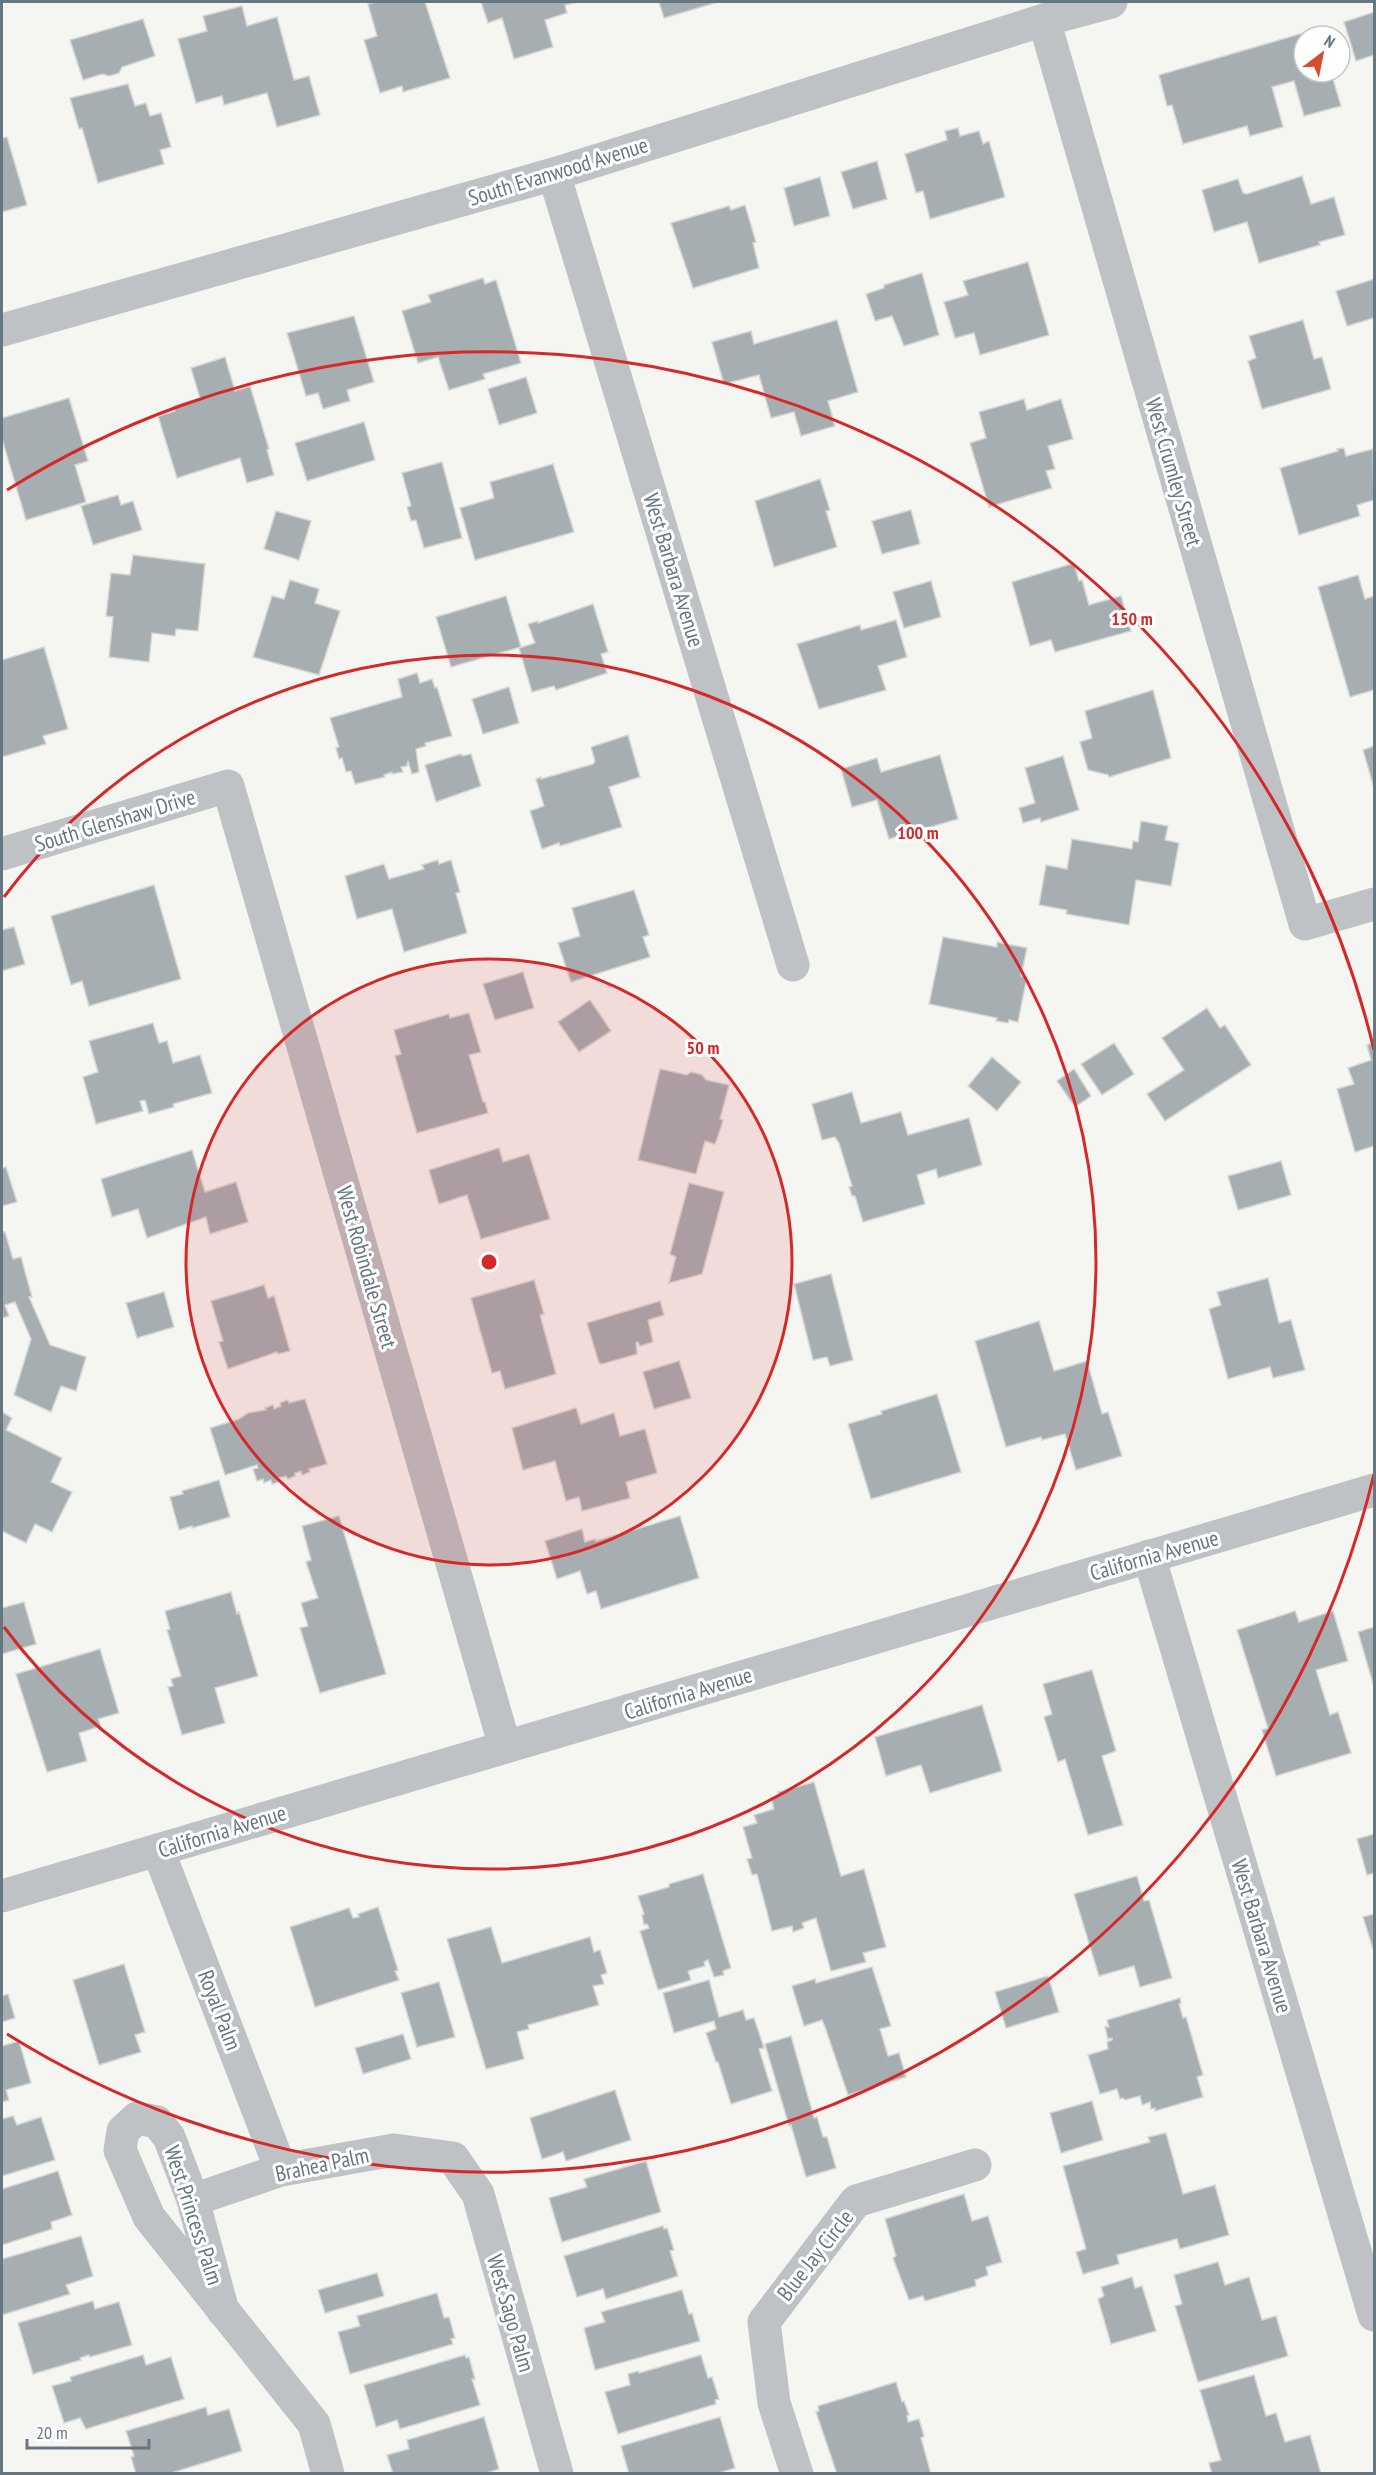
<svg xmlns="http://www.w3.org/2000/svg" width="1376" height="2475" viewBox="0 0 1376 2475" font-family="'PT Sans Narrow',sans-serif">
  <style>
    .building { fill: #a6aeb2; stroke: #d6d6d4; stroke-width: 1.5 }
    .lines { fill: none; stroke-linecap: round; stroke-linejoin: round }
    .minor { stroke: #bec2c5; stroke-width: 33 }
    .ring { fill: none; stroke: #d62828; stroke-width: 3 }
    .labels { text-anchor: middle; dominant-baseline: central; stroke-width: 6; stroke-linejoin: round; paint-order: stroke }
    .street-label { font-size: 22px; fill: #667781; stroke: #fff }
    .centre { fill: #d62828; stroke: #fff; stroke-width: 3 }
    .ring-label { font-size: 18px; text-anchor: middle; font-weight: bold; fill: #d62828; stroke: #fff; stroke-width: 6; stroke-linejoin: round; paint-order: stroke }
  </style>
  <rect width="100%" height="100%" fill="#f5f5f2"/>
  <g class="building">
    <path d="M375,2H425L450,78L403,92L402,86L380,93L364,40L377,36L368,4Z"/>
    <path d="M481,2H579L565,5L567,13L545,20L553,47L514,59L502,18L488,23Z"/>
    <path d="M659,2H718L664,18Z"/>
    <path d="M242,6L247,26L277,17L294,80L309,76L320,115L277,127L267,93L224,105L222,96L196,103L178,39L207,31L203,16Z"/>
    <path d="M1374,12V55L1356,61L1344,22Z"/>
    <path d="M143,19L155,56L122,67L119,73L109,76L102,74L83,80L70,40Z"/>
    <path d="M1317,29L1319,36H1304V72H1331L1341,106L1304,116L1294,81L1272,87L1283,127L1250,136L1247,126L1183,144L1172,105L1167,106L1159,75Z"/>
    <path d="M128,84L135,106L146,103L150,116L161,113L171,147L160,150L164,164L98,183L82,128L79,129L70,98Z"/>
    <path d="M958,128L960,136L979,131L983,144L989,141L1005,197L930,219L923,191L916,193L905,154L947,140L945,131Z"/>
    <path d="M7,137L27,205L2,212V138Z"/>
    <path d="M877,161L887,199L853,209L841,172Z"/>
    <path d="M1302,176L1311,204L1334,197L1345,235L1319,242L1320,245L1259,263L1247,222L1214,232L1202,190L1238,179L1243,193L1247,194Z"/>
    <path d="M820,177L830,216L794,226L784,188Z"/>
    <path d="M745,205L756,242L753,243L759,268L693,288L671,223L729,206L731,210Z"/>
    <path d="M1028,262L1049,335L980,355L974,333L955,338L944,302L968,295L963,281Z"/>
    <path d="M922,273L939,335L904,346L892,316L875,321L866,294L884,288V285Z"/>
    <path d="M483,278L485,284L496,280L521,363L483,374L485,379L449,390L438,357L418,363L402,311L431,302L428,295Z"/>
    <path d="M1374,279V318L1347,326L1336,291Z"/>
    <path d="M354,316L374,382L347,390L350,401L323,409L318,393L306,396L287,333Z"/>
    <path d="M837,320L858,392L828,401L835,426L801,436L794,412L771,418L759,375L724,384L712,342L751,331L754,344Z"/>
    <path d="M1303,320L1314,359L1322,357L1331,389L1262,409L1248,361L1256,358L1249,336Z"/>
    <path d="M225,357L235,391L250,386L269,449L267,450L274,475L247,483L240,458L177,478L158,416L175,411L174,406L200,398L191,368Z"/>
    <path d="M526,377L537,413L499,425L488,389Z"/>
    <path d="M69,398L88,461L75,465L86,502L26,520L2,439V418Z"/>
    <path d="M1024,399L1027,410L1061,399L1073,439L1048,446L1055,469L1046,471L1052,488L989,507L970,443L986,438L979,412Z"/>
    <path d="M364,422L375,460L307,481L295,443Z"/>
    <path d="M1344,448L1346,456L1373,449L1374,500L1357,505L1360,516L1299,535L1280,468L1338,451L1337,449Z"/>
    <path d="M442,462L462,538L424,548L416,520L411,521L407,507L411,506L402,473Z"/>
    <path d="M553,464L574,532L475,560L460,508L494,498L490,482Z"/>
    <path d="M820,479L830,510L826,511L837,547L774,567L755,501Z"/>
    <path d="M118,495L121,505L133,501L142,530L93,545L81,506Z"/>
    <path d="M911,510L920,544L882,554L872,521Z"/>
    <path d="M276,511L311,521L299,560L264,549Z"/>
    <path d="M133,555L205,564L198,631L176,629L175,636L152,633L149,662L109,657L113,617L106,616L111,573L130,575Z"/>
    <path d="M1074,563L1079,581L1082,580L1089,605L1121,596L1131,631L1055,652L1051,640L1030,646L1012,582Z"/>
    <path d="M1358,575L1365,599L1374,596V690L1350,697L1318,587Z"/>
    <path d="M290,580L319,589L315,603L340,611L319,675L253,657L272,596L284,599Z"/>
    <path d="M931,581L941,617L904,628L893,592Z"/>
    <path d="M506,596L521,647L451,667L436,617Z"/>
    <path d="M593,604L608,652L601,654L607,673L556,690L554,686L532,692L519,648L535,643L528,624L538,621V623Z"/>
    <path d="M896,620L907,657L878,666L886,690L819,709L797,644L860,625L861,630Z"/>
    <path d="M44,647L68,729L43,736L46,744L2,757V660Z"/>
    <path d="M417,673L420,683L432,679L435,688L437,687L452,736L425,743L426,746L416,749L419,772L412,774L408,761L407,766L401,767L403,772L392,774V772L384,775L385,777L355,784L351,771L346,772L342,758L339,759L336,748L339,747L330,718L402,697L398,679Z"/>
    <path d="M509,687L519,723L483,734L472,699Z"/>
    <path d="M1153,690L1171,758L1109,777L1108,775L1088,770L1080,742L1092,738L1085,711Z"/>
    <path d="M628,735L640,777L609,787L622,827L560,846L559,843L542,849L530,811L544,806L536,779L541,777V779L593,764L595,761L591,747Z"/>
    <path d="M1374,746V788L1363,750Z"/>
    <path d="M461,754L462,756L471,754L481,786L436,802L425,765Z"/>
    <path d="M940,755L958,819L889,839L877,800L852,807L841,769L877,758L881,772Z"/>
    <path d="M1063,756L1079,810L1041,822L1040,818L1023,823L1019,808L1035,803L1025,768Z"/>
    <path d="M1141,821L1168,826L1165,840L1179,843L1171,886L1136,880L1129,925L1066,914L1067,910L1039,905L1046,865L1067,869L1072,839L1132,849L1133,841L1138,842Z"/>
    <path d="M438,860L439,864L451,860L460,892L456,893L467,933L404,952L392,909L357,919L345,876L384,864L389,879L424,869L422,865Z"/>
    <path d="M154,885L181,979L89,1006L82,981L71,985L51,916Z"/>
    <path d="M634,890L649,935L643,937L650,957L571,982L558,943L580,936L572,908Z"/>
    <path d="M14,927L25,964L2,971V930Z"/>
    <path d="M943,937L997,947V942L1027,948L1021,976L1027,977L1018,1022L1009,1020L1008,1023L996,1021L997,1018L929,1004Z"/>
    <path d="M523,972L534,1008L495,1020L483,984Z"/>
    <path d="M590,1000L611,1031L579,1052L558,1022Z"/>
    <path d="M1207,1008L1220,1028L1225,1025L1251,1065L1165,1121L1147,1094L1184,1070L1162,1038Z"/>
    <path d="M469,1013L481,1052L469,1055L483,1102H485L488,1113L417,1133L395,1056L401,1054L394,1030L449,1014L450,1018Z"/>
    <path d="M153,1023L159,1043L167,1041L173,1063L200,1055L212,1093L173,1104L174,1107L149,1114L145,1100L140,1101L143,1111L96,1124L83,1077L98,1072L89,1041Z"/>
    <path d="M1374,1042V1146L1355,1152L1337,1089L1354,1084L1348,1068L1371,1060L1367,1045Z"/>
    <path d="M1114,1043L1134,1074L1102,1095L1081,1064Z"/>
    <path d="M992,1057L1021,1082L997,1111L968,1086Z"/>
    <path d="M660,1069L687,1075L691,1072L702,1075L706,1080L729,1085L720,1119L723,1120L720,1130L715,1144L705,1141L696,1174L638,1160Z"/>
    <path d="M1074,1069L1091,1096L1075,1107L1057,1081Z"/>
    <path d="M852,1092L861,1123L901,1112L908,1135L969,1118L982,1165L938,1178L936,1169L917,1175L925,1204L863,1222L855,1196H852L849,1187L852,1186L839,1143L835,1137L822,1140L812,1104Z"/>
    <path d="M499,1148L503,1162L529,1154L550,1219L481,1239L467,1195L439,1204L429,1170Z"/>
    <path d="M192,1150L205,1192L236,1182L248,1222L210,1234L206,1217L147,1238L138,1209L112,1217L101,1179Z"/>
    <path d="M1281,1161L1291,1195L1238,1210L1228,1176Z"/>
    <path d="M6,1167L17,1202L2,1206V1168Z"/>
    <path d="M689,1183L724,1192L702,1274L669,1283L676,1257L670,1254Z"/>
    <path d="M2,1232H5L13,1259L21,1257L32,1297H29L50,1345L86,1357L76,1391L61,1386L51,1412L14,1395L31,1339L15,1302L5,1305L9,1316L2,1318Z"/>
    <path d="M831,1274L853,1360L830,1366L827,1357L813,1360L794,1284Z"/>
    <path d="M1268,1278L1279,1323L1291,1320L1305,1370L1273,1378L1270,1367L1228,1379L1209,1309L1221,1305L1217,1292Z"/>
    <path d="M534,1280L544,1314L540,1315L556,1374L505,1389L500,1371L492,1373L471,1298Z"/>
    <path d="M264,1285L268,1298L274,1296L290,1351L278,1354L277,1352L228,1369L219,1342L223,1341L211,1301Z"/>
    <path d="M164,1292L174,1327L137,1338L126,1303Z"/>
    <path d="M660,1301L664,1315L648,1320L653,1342L640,1346L638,1342L636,1343L637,1354L602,1364L599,1363L587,1323Z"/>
    <path d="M1039,1321L1054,1371L1087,1361L1102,1414L1108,1412L1122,1456L1076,1470L1065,1434L1042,1440L1041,1437L1006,1447L975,1341Z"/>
    <path d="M679,1361L691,1398L654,1409L643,1372Z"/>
    <path d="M937,1394L961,1472L871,1499L848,1424L882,1414L881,1411Z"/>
    <path d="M305,1399L327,1464L309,1469L310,1472L302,1475L301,1471L295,1473V1476L288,1479L286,1476L278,1478L279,1482L272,1484L271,1480L264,1483L263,1479L257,1481L253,1469L258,1468L257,1465L225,1475L210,1428L239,1419L248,1413L266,1410L265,1408L273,1405L274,1409L281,1406L280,1403L288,1400L289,1403Z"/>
    <path d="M576,1408L581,1424L614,1413L620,1436L645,1429L657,1473L626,1482L630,1498L582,1511L579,1497L566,1501L555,1461L523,1470L512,1428Z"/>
    <path d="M2,1412L12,1418L6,1430L62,1458L51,1482L72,1492L52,1532L35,1524L26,1543L2,1531Z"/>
    <path d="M219,1480L230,1517L192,1528V1526L179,1530L170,1497L183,1494L182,1491Z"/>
    <path d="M339,1516L386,1674L320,1693L300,1628L308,1626L301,1603L318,1598L306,1562L311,1560L302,1526Z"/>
    <path d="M680,1516L699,1578L601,1609L596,1591L587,1594L580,1571L557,1579L545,1541L582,1529L585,1542L595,1539L596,1541Z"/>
    <path d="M231,1592L237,1614L239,1612L258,1676L215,1688L225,1723L182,1735L168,1687L173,1686L171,1679L181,1676L167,1630L170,1629L165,1611Z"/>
    <path d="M24,1602L36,1644L2,1654V1608Z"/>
    <path d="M1295,1611L1299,1622L1333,1611L1348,1661L1316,1670L1330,1715L1338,1712L1351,1753L1276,1776L1262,1730L1268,1728L1237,1630Z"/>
    <path d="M1374,1627V1687L1358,1632Z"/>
    <path d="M100,1649L119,1713L98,1719L101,1726L79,1733L87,1761L47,1772L16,1674Z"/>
    <path d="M1092,1670L1116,1751L1102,1756L1123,1825L1088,1835L1065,1759L1058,1762L1044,1717L1052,1714L1043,1684Z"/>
    <path d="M982,1705L1002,1771L930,1793L921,1765L886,1776L875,1737Z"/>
    <path d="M814,1782L841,1876L864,1869L886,1947L863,1953L866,1962L831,1971L816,1918L802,1923L804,1928L793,1932L792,1926L772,1931L757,1874L752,1875L747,1859L752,1858L743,1827L757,1823L754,1815L774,1809L771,1798L779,1796L778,1792Z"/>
    <path d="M1374,1834V1873L1367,1875L1357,1839Z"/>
    <path d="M703,1874L731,1968L723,1971L724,1975L714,1977L708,1960L704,1962L705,1966L688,1971L691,1980L658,1990L640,1931L649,1928L647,1924L644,1925L642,1915L644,1914L638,1896L669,1887V1884Z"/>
    <path d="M1137,1876L1144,1901L1149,1900L1172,1978L1140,1987L1134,1966L1099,1976L1074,1894Z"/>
    <path d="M378,1907L398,1970L395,1971L399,1980L315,2007L290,1927L349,1908L353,1918L359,1917L358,1914Z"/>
    <path d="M1374,1914V1948L1373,1949L1363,1917Z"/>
    <path d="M491,1927L502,1963L590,1937L594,1952L600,1950L607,1973L601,1975L604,1984L593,1986L599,2005L528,2025L529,2029L517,2032L524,2059L486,2069L447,1939Z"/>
    <path d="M124,1964L145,2032L135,2035L141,2052L99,2065L73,1980Z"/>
    <path d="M872,1967L891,2026L880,2029L888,2056L899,2053L906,2077L848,2095L825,2027L822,2020L804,2026L792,1986L815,1979L816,1983Z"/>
    <path d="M1048,1976L1059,2012L1006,2028L995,1992Z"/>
    <path d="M709,1980L719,2017L743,2010L746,2020L754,2018L764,2048L759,2049L772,2091L731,2104L718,2062H716L706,2033L716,2029L714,2021L674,2033L663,1993Z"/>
    <path d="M439,1982L455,2037L417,2047L401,1993Z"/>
    <path d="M8,1994L15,2018L2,2022V1996Z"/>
    <path d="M1180,1998L1181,2003L1179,2004L1183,2018L1186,2017L1203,2075L1197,2077L1203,2097L1155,2111V2108L1151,2109L1150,2102L1142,2105L1140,2096L1125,2100L1123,2098L1120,2099L1117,2089L1100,2094L1088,2055L1108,2049L1107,2042L1112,2040V2038L1108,2039L1105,2027H1109L1107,2020Z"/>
    <path d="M403,2034L411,2059L363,2074L355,2048Z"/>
    <path d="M791,2036L814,2118L817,2117L823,2137H827L836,2168L806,2177L791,2125L789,2126L765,2044Z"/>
    <path d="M19,2041L31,2083L6,2090L9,2100L2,2102V2046Z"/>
    <path d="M615,2090L631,2140L566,2161L563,2152L542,2159L530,2118Z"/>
    <path d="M1092,2101L1103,2140L1061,2153L1050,2113Z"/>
    <path d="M13,2116L17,2125L41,2117L55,2160L2,2176V2119Z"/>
    <path d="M1166,2133L1183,2194L1215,2185L1229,2235L1180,2249L1177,2239L1117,2255L1119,2264L1083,2274L1076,2252L1086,2249L1063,2166L1150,2142L1148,2137Z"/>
    <path d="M646,2161L661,2212L562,2242L549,2198L587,2187L584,2179Z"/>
    <path d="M58,2171L72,2215L51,2222L52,2229L2,2245V2189Z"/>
    <path d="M964,2194L972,2221L988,2216L1002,2262L986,2267L988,2275L975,2280L976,2286L925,2301L923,2296L909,2300L893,2258L896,2256L885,2219Z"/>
    <path d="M663,2226L664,2229L667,2228L674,2250L670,2251L678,2276L606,2299L603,2289L577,2297L564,2256Z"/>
    <path d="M81,2236L93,2276L66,2285L70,2294L2,2315V2259Z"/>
    <path d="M1218,2262L1225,2285L1249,2277L1262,2320L1276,2316L1288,2356L1198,2382L1175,2306L1182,2304L1174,2275Z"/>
    <path d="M377,2273L384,2296L325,2313L318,2290Z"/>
    <path d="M1132,2277L1135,2288L1142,2286L1156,2331L1111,2344L1098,2299L1104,2296L1101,2287Z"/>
    <path d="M682,2290L689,2314L692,2313L700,2341L595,2370L584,2328L605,2322L601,2312Z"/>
    <path d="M437,2293L444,2318L449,2317L455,2338L451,2339L453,2344L350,2374L338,2332L360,2326L357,2316Z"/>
    <path d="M93,2301L95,2309L119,2302L132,2345L90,2357L89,2355L80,2358L81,2360L33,2374L18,2323Z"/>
    <path d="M143,2355L146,2365L171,2357L184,2399L86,2429L80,2418L64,2423L52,2386L71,2381L70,2377Z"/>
    <path d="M465,2355L466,2358L469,2357L475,2379H472L480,2405L400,2429L397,2420L376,2427L364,2385Z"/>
    <path d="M701,2355L708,2378L712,2377L719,2399L715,2400L716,2404L618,2434L605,2392L630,2385L628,2374L638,2371L639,2373Z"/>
    <path d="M1254,2375L1266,2416L1276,2413L1285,2442L1310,2435L1321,2474H1212L1209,2463L1221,2460L1200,2390Z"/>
    <path d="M896,2382L902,2402L904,2401L909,2415L907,2416L908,2422L919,2419L924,2436L921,2438L931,2474H837L816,2412L819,2411L818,2406Z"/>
    <path d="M206,2407L208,2415L229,2409L242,2451L168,2474H136L131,2457L134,2456L126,2431Z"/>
    <path d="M484,2417L499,2469L484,2474H393L387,2455L409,2449L407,2440Z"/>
    <path d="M720,2417L735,2468L716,2474H629L621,2446Z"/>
  </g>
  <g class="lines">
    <g class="minor">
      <path d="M1044,20L1305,924L1374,904"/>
      <path d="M554,174L793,965"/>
      <path d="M2,330L554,174L1044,20L1111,2"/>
      <path d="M2,854L228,786L505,1747"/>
      <path d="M1149,1556L1374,2315"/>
      <path d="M158,1850L281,2170"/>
      <path d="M2,1896L1374,1490"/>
      <path d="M193,2200L281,2170L394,2150L453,2158L478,2194L557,2474"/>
      <path d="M223,2311L193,2200L169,2137L157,2122L137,2118L123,2131L120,2150L149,2217L314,2424L328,2474"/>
      <path d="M797,2474L774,2403L764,2322L856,2201L975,2165"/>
    </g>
  </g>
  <circle cx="489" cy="1262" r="303" fill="#d62828" fill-opacity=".12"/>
  <g class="ring">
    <circle cx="489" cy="1262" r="303"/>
    <path d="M4 897A607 607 0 1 1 4 1627"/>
    <path d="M1374 1474A910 910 0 0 1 7 2034M7 490A910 910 0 0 1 1374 1050"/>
  </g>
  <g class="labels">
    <g class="street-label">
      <text transform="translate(558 171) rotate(-17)">South Evanwood Avenue</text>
      <text transform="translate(1174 472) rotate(74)">West Crumley Street</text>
      <text transform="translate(674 570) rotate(73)">West Barbara Avenue</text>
      <text transform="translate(115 820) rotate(-17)">South Glenshaw Drive</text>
      <text transform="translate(367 1267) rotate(74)">West Robindale Street</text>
      <text transform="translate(1154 1555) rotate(-16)">California Avenue</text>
      <text transform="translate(688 1693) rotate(-17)">California Avenue</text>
      <text transform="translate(222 1831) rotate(-17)">California Avenue</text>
      <text transform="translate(1262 1936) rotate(73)">West Barbara Avenue</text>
      <text transform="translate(220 2010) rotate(69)">Royal Palm</text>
      <text transform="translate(322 2164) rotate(-12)">Brahea Palm</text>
      <text transform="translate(194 2215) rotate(72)">West Princess Palm</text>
      <text transform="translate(815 2255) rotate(-52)">Blue Jay Circle</text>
      <text transform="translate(511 2313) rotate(74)">West Sago Palm</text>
    </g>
  </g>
  <circle cx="489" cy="1262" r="9" class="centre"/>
  <g class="ring-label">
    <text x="1132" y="625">150 m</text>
    <text x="918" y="839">100 m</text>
    <text x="703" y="1054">50 m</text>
  </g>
  <rect width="1376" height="2475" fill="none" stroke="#667781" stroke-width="6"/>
  <g transform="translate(1322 54) rotate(32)"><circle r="28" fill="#ffffff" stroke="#c2c9cd" stroke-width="1.5"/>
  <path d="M0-4.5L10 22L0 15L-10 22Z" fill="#da4a2d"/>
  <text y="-9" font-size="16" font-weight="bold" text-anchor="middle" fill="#667781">N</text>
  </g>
  <path d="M27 2439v9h122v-9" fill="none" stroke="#667781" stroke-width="3"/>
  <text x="36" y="2439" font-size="18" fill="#667781" stroke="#ffffff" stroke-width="4.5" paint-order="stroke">20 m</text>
</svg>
